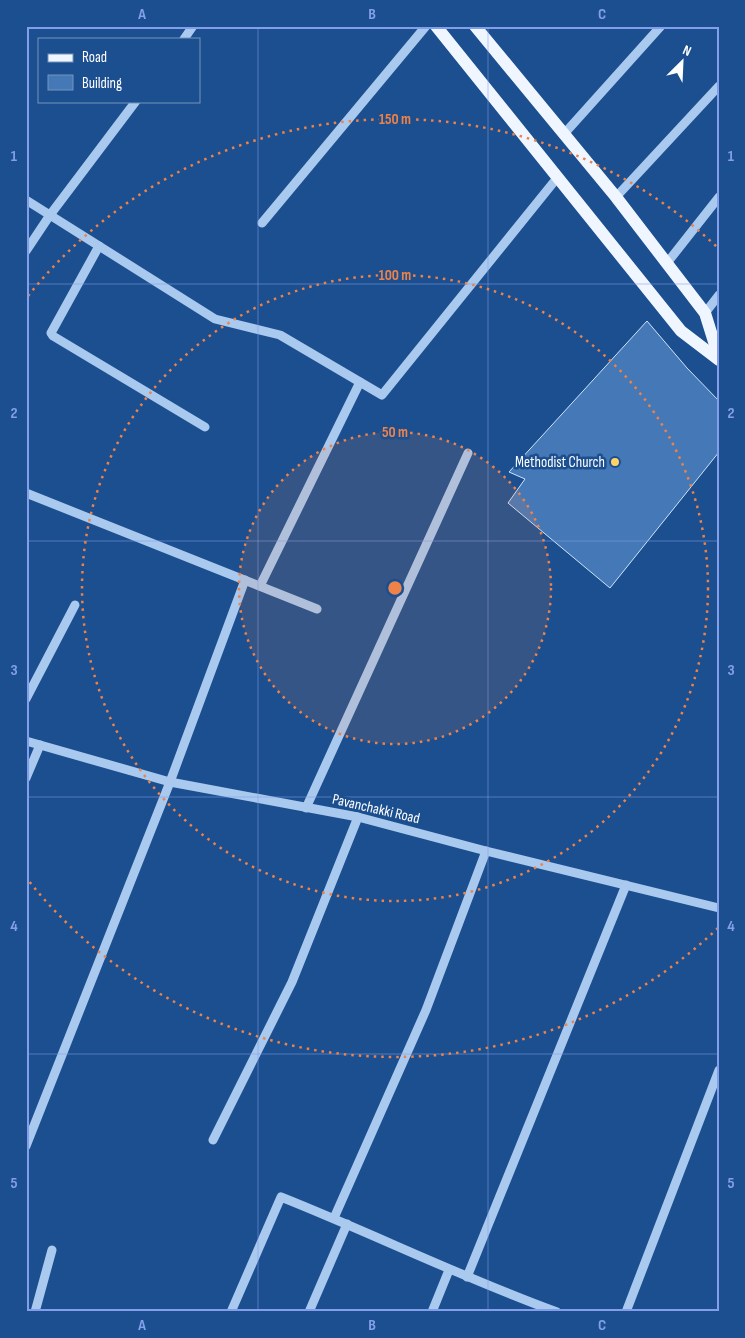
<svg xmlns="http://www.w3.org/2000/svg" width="745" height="1338" viewBox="0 0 745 1338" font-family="'Sofia Sans Condensed',sans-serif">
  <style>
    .building { fill: #4478b7; stroke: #cfe3fa }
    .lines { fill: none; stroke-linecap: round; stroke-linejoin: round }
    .minor { stroke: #a9c9ee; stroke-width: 9 }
    .major { stroke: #f0f6ff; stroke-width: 12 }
    .grid { fill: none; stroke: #839eea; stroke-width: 1; stroke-opacity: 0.55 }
    .ring { fill: none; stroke: #ee8249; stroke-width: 2.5; stroke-dasharray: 2.5 5 }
    .poi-dot { fill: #ffd166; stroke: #1b4f8f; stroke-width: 2 }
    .labels { text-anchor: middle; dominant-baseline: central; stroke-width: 5; stroke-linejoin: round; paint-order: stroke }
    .poi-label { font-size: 15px; fill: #fff; stroke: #1b4f8f; text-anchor: end }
    .street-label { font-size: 15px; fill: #fff; stroke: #1b4f8f }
    .centre { fill: #ee8249; stroke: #1b4f8f; stroke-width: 2.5 }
    .ring-label { font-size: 15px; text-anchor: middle; font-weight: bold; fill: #ee8249; stroke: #1b4f8f; stroke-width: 5; stroke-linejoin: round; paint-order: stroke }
    .neatline { fill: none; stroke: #839eea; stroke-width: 2 }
    .grid-label { font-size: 16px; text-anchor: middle; font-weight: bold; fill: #839eea }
  </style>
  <rect width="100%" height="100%" fill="#1b4f8f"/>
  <path class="building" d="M647,321L687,368L719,401V452L610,588L508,503L525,479L509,472Z"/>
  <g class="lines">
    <g class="minor">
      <path d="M184,39L193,26"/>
      <path d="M564,134L661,26"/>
      <path d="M616,197L719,86"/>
      <path d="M26,200L215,319L280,335L382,395L557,178"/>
      <path d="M262,223L426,26"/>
      <path d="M99,246L51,333L53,336L205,427"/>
      <path d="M26,251L50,215L136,101"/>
      <path d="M667,263L719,197"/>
      <path d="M705,313L719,295"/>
      <path d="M26,493L317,609"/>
      <path d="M260,586L360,382"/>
      <path d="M26,699L75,605"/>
      <path d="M26,741L170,782L358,817L486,851L719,908"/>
      <path d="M26,778L40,745"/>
      <path d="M306,808L468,453"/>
      <path d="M213,1140L292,982L358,817"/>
      <path d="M26,1146L170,782L245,580"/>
      <path d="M334,1218L426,1010L486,851"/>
      <path d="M467,1277L626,885"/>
      <path d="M35,1312L52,1250"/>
      <path d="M231,1312L281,1197C374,1234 463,1278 557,1312"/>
      <path d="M309,1312L347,1224"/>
      <path d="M432,1312L449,1270"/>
      <path d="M626,1312L719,1070"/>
    </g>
    <g class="major">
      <path d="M436,26L681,331L719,360"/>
      <path d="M475,26L616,197L705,313L719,358"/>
    </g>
  </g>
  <path class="grid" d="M258,26V1312M488,26V1312M26,284H719M26,541H719M26,797H719M26,1054H719"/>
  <circle cx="395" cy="588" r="156" fill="#ee8249" fill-opacity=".12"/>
  <g class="ring">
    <circle cx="395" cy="588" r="156"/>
    <circle cx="395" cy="588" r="313"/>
    <path d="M718 928A469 469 0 0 1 28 880M28 296A469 469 0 0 1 718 248"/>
  </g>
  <circle class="poi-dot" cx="615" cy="462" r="5"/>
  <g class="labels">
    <g class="poi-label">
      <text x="605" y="462">Methodist Church</text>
    </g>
    <g class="street-label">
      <text transform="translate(376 809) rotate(13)">Pavanchakki Road</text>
    </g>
  </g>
  <circle cx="395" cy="588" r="8" class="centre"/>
  <g class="ring-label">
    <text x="395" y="124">150 m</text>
    <text x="395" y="280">100 m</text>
    <text x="395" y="437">50 m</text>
  </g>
  <rect width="745" height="1338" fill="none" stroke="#1b4f8f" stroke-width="55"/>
  <rect x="38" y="38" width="162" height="65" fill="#1b4f8f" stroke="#7695bc"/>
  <rect x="48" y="54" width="25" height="8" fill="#f0f6ff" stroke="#7695bc"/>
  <text x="82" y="62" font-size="15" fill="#ffffff">Road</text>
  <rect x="48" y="75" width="25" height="15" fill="#4478b7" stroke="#7695bc"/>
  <text x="82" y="88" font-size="15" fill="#ffffff">Building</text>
  <g transform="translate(682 62) rotate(24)" stroke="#1b4f8f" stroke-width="4" paint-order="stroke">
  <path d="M0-4L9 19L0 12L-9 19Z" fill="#ffffff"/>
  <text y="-8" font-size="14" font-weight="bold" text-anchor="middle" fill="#ffffff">N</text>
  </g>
  <rect x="28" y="28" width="690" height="1282" class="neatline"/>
  <g class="grid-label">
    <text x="142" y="19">A</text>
    <text x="372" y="19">B</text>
    <text x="602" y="19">C</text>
    <text x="14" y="161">1</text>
    <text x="731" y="161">1</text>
    <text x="14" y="418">2</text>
    <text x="731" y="418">2</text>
    <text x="14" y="675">3</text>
    <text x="731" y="675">3</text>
    <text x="14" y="931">4</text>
    <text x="731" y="931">4</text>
    <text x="14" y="1188">5</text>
    <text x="731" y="1188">5</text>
    <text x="142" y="1330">A</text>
    <text x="372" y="1330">B</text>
    <text x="602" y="1330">C</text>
  </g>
</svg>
